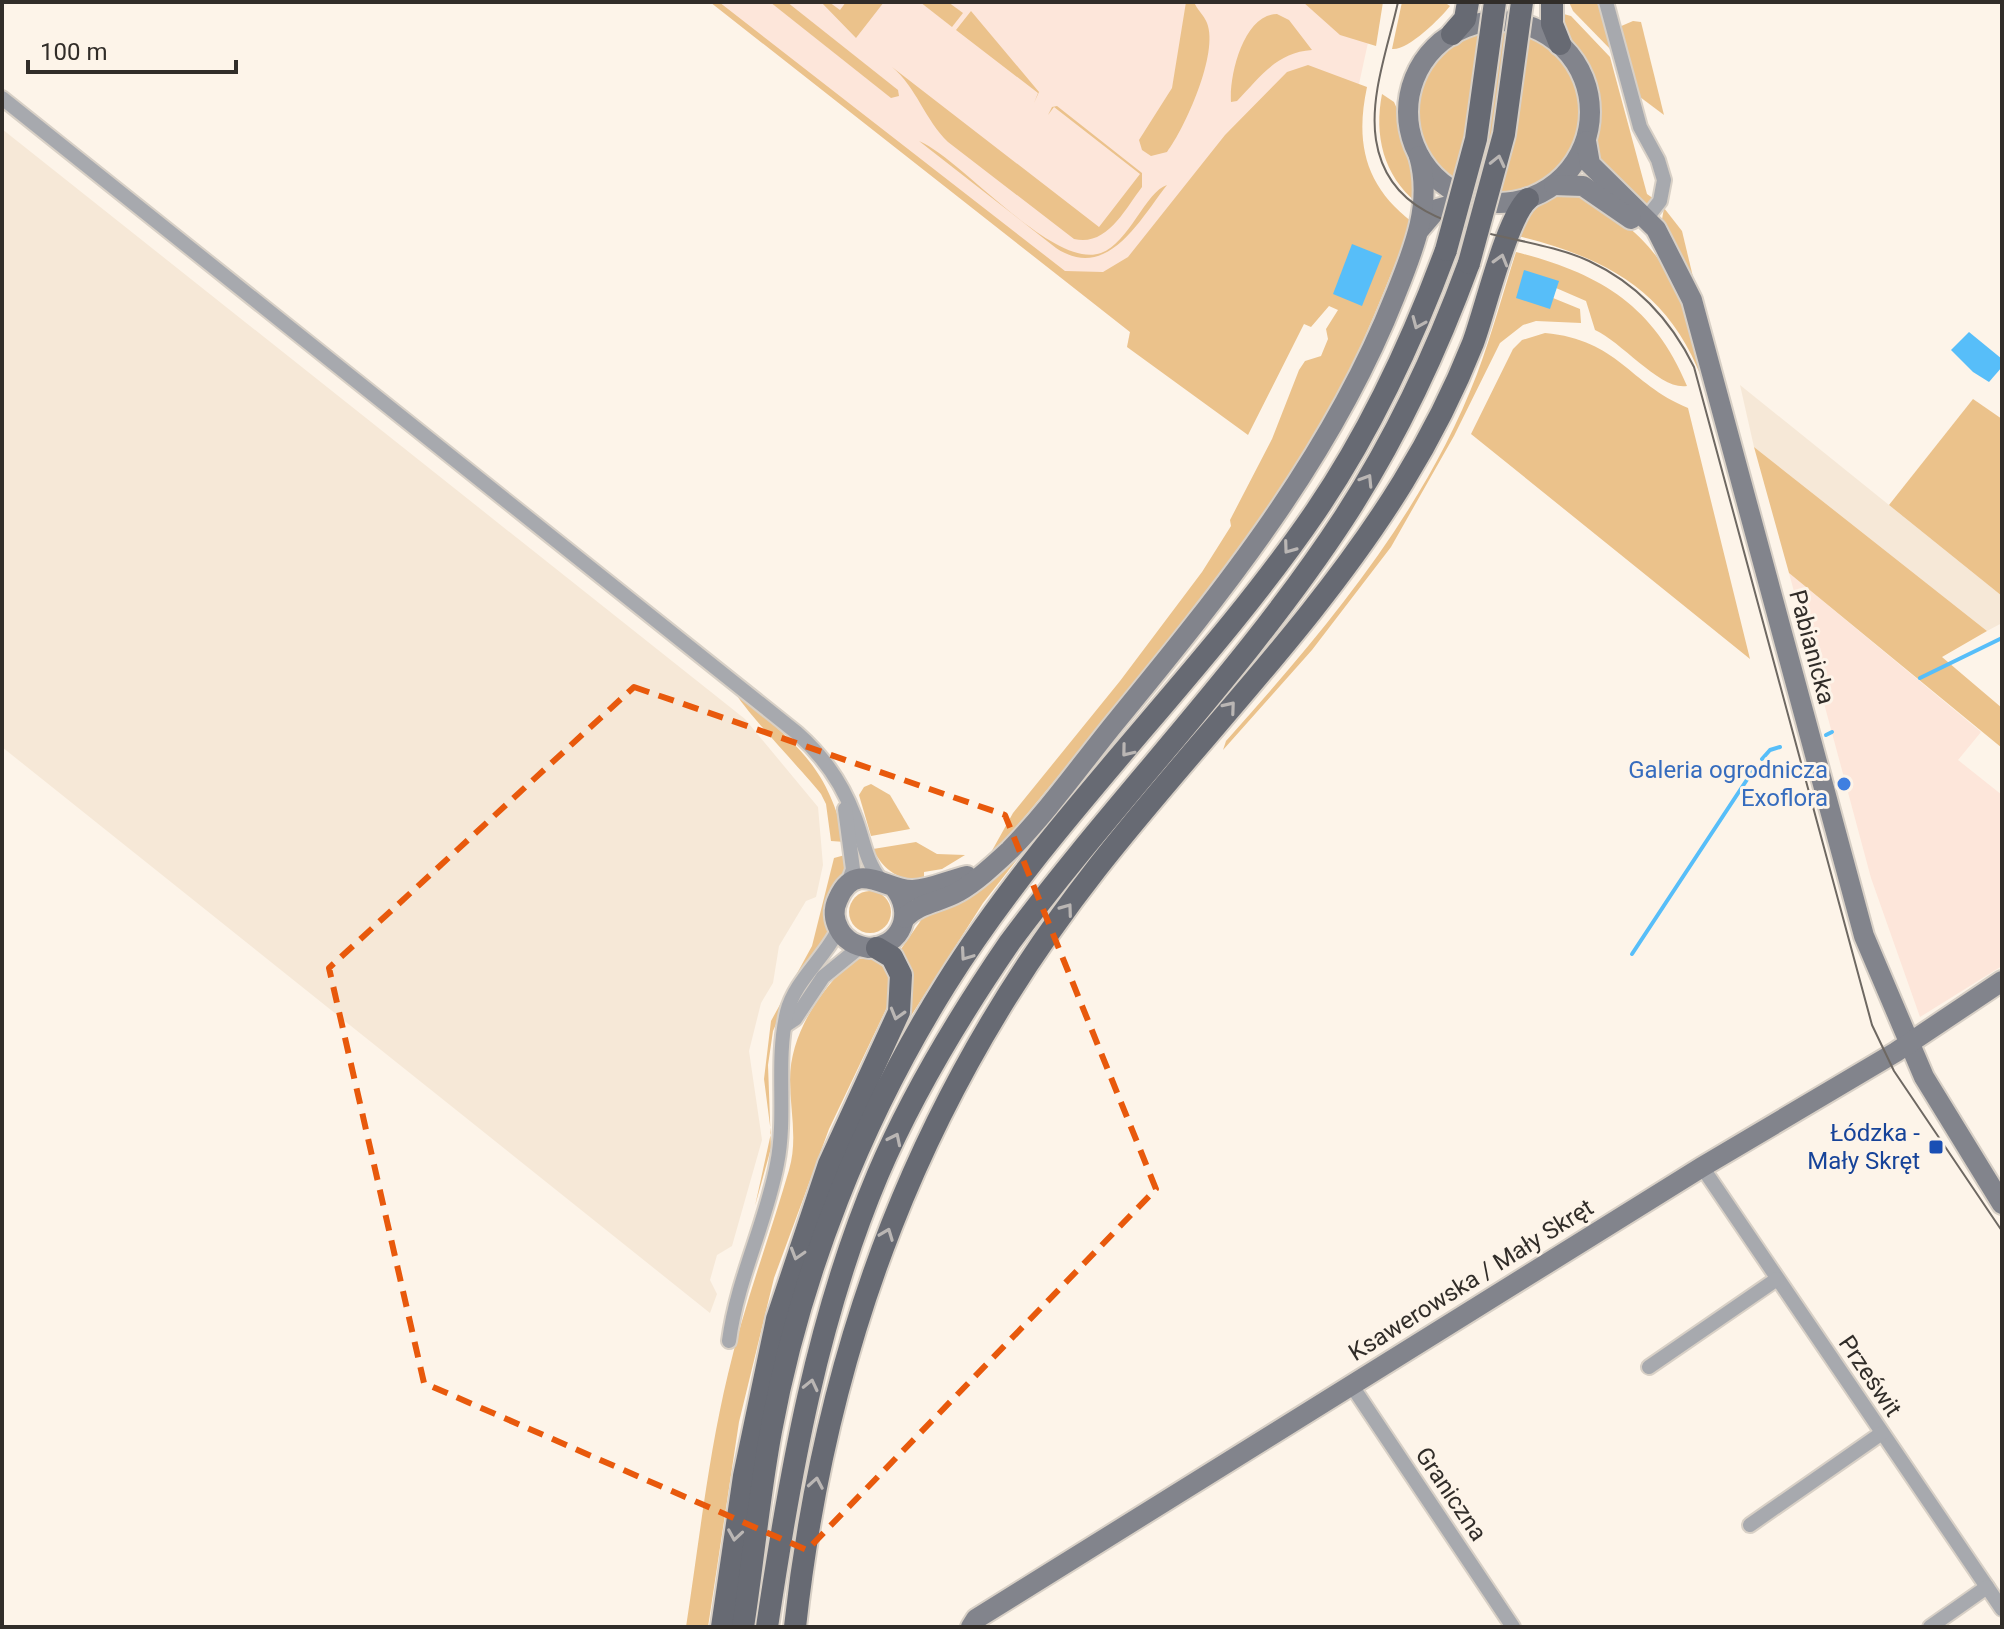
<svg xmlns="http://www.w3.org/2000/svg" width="2004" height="1629" viewBox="0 0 2004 1629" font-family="Roboto,sans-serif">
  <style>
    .commercial { fill: #fde6da }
    .built { fill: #f6e8d7 }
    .green { fill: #ebc28b }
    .water { fill: #57bef9 }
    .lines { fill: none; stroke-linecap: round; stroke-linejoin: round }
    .stream { stroke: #57bef9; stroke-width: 4 }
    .street-casing { stroke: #d8d0c6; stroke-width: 18 }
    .secondary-casing { stroke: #d8d0c6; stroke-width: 24 }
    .primary-casing { stroke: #d8d0c6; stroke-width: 26 }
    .street { stroke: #a7a9ae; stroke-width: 14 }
    .secondary { stroke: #82848c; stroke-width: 20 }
    .primary { stroke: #676a73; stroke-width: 22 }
    .tram { stroke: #6e6862; stroke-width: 2 }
    .primary-bridge-casing { stroke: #d8d0c6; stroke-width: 26; stroke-linecap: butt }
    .primary-bridge { stroke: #676a73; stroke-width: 22 }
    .oneway { stroke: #bab6b4 }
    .marked { fill: none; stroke: #e8590c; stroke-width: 6; stroke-dasharray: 16 10; stroke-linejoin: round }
    .shop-dot { fill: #3f7fe0; stroke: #fdf4e9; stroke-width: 3 }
    .transit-dot { fill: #1a4fb4; stroke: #fdf4e9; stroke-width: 3 }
    .labels { text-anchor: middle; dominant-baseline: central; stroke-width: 6; stroke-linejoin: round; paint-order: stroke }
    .street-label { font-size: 24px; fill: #312d29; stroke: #fdf4e9 }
    .shop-label { font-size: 24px; fill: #366cbe; stroke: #fdf4e9; text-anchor: end }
    .transit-label { font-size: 24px; fill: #164399; stroke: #fdf4e9; text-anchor: end }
  </style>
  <rect width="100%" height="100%" fill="#fdf4e9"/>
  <g class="commercial">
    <path d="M710,2H1371L1374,15L1359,84L1127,347L1130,332Z"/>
    <path d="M1789,573L1981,732L1958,760L2002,795V966L1920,1017L1871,878Z"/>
  </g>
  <g class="built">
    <path d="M2,129L745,719L818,807L823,865L816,897L806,901L779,946L773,983L761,1003L749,1051L762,1140L732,1246L717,1255L710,1280L717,1294L710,1313L2,747Z"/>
    <path d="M1740,385L2002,596V623L1987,631L1754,447Z"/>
  </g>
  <g class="green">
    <path d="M710,2H719L1065,271L1103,272L1128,257L1225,135L1287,72L1308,65L1367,87C1355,143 1365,186 1412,222C1386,286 1362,351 1328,411C1242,563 1124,695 1014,830L989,856L1013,813L1120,681L1202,572L1231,526L1230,520L1272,439L1299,370L1305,361L1321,356L1328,339L1326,329L1338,310L1329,306L1311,327L1304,324L1248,435L1127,347L1130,332Z"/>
    <path d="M770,2H787L898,90L899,96L891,98Z"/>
    <path d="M821,2H829L840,10L846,2H884L856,38Z"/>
    <path d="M920,2H948L963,13L952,27Z"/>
    <path d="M1186,2H1194C1197,10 1204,15 1207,23C1219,53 1185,128 1167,152L1151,156L1142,150L1139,140L1172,88Z"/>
    <path d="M1303,2H1383L1376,46L1340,35Z"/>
    <path d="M1402,2H1444L1450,6C1440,19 1407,51 1392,49Z"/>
    <path d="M1569,2H1601L1614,53L1573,11Z"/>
    <path d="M971,11L1039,92L1034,103L1038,93L956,30Z"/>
    <path d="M1560,13L1571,16L1610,57L1647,194L1654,199L1648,204C1639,202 1630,193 1622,187C1571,146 1611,131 1594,80C1585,55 1566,39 1560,13Z"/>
    <path d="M1277,14L1289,20L1312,50C1277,52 1260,77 1237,101L1231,102C1229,75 1244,14 1277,14Z"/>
    <path d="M1633,21L1641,22L1664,115L1640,97L1619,27Z"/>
    <circle cx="1499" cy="112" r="82"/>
    <path d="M892,67L1099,227L1140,174L1054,107L1048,115L1052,107L1057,106L1142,173V187C1125,209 1107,247 1074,239L948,142C925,120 917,88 892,67Z"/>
    <path d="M1382,94L1394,102L1398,111L1402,139L1416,170L1417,203C1383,175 1374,135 1382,94Z"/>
    <path d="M919,141C963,160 1053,270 1101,253C1129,243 1146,191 1167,185C1139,221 1107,282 1056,248Z"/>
    <path d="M1570,190C1641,227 1671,259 1693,337C1697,350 1705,367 1702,379C1668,290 1606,258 1518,236C1524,210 1545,198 1570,190Z"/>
    <path d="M1664,208L1682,231L1694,281L1661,225Z"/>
    <path d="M1516,252C1598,273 1653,304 1687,386C1661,391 1622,342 1595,330L1586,301L1556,288L1558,282L1549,309L1553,298L1580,309L1581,323L1536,321L1523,325L1500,343L1454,436L1391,547L1312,650L1223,750L1226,741C1324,631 1423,515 1477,374C1492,334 1503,293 1516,252Z"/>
    <path d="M1545,333C1619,340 1628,383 1688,408L1750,659L1471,434L1513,349L1522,340Z"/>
    <path d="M1973,399L2002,419V596L1889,505Z"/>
    <path d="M1754,447L1987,631L1942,657L2002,708V748L1789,573Z"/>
    <path d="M736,693C794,743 827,763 845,842L831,841L826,804L821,794C808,777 738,703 736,693Z"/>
    <path d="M871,784L890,795L910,829L871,836L859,795L864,787Z"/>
    <path d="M1051,816L983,903L902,1030L906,978L901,949L924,916L977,891L1001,872Z"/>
    <path d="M916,842L937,854L965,855L942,869L924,872V879C900,882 883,870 873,849Z"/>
    <path d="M845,855L847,866L826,938L794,983L773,1031L768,1065L771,1148L755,1206L771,1133L764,1079L771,1021L812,946L834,858Z"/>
    <circle cx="870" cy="912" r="21"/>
    <path d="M871,958L890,972V1001L829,1129L774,1278L739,1422L708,1627H686C699,1543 708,1457 728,1374C744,1305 769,1239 789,1170C798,1140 790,1110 790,1080C790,1033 821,989 854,959Z"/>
  </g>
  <g class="water">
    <path d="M1352,244L1382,256L1362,306L1333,294Z"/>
    <path d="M1524,270L1559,281L1550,309L1516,298Z"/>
    <path d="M1969,332L2002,359V367L1989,382L1973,372L1951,350Z"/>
  </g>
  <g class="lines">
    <g class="stream">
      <path d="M1920,678L2002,638"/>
      <path d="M1826,735L1832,732"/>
      <path d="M1762,759L1770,750L1780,747"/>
      <path d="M1632,954L1754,769"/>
    </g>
    <defs>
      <g id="street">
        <path d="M1606,2L1640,127L1658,160L1664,180L1660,201L1646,219"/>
        <path d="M2,98L797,733C822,755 842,783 854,815C863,836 865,861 880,879"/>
        <path d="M845,809L853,869L847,886"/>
        <path d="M786,1025L795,1019L823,977L860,947"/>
        <path d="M1702,1167L2002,1609"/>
        <path d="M729,1341C737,1279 766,1224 777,1164C787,1113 775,1062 787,1012C794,983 822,960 836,934L837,924"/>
        <path d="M1649,1367L1777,1279"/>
        <path d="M1352,1386L1513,1627"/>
        <path d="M1750,1525L1882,1433"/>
        <path d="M1930,1627L1987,1587"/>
      </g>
      <g id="secondary">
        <circle cx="1499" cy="112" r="91"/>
        <path d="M1586,141L1590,164L1656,229L1692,300L1864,936L1924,1077L2002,1204"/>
        <path d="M1554,185L1583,186L1631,219"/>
        <path d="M1420,229L1437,209L1472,199"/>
        <path d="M894,887C915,913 902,946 869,948C856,946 845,941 839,929C834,920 833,909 838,899C856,857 888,892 913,890C932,889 949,880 967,876"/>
        <path d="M905,918C919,903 941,902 958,892C976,882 995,864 1010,850C1048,811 1080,766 1114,724C1223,591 1331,458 1395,296C1413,251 1433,205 1419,156"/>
        <path d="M971,1627L976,1619L1702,1167L1896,1052L2002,981"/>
      </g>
      <g id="primary">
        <path d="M1552,2V24L1560,44"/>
        <path d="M1452,34L1465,19L1468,2"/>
        <path d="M722,1627L744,1476L777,1319L829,1164L899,1012L901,975L892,957L877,948"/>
        <path d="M743,1627C753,1562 759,1496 771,1431C800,1274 861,1120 946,984C1050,817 1204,675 1316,511C1371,430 1412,342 1446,250"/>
        <path d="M767,1627C790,1473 817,1318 878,1174C913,1092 960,1015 1010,942C1117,798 1246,668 1344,518C1396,438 1436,353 1469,263"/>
        <path d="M795,1627C826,1343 921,1093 1097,868C1198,739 1317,622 1403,482C1430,438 1454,391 1473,343C1485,311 1507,217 1528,199"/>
      </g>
    </defs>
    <use href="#street" class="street-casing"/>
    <use href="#secondary" class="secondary-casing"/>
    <use href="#primary" class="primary-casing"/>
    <use href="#street" class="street"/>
    <use href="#secondary" class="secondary"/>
    <use href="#primary" class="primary"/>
    <path class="tram" d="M1398,2C1389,44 1369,96 1376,140C1392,242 1516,227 1589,261C1636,283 1671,320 1694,367L1872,1025L1894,1071L2002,1231"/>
    <defs>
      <g id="primary-bridge">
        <path d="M1446,250L1476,139L1495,2"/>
        <path d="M1469,263L1504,134L1522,2"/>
      </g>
    </defs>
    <use href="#primary-bridge" class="primary-bridge-casing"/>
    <use href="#primary-bridge" class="primary-bridge"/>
  </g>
  <defs><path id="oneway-chevron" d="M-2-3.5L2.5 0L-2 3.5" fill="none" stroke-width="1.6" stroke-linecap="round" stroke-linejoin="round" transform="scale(2)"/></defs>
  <g class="oneway">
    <use href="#oneway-chevron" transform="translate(1498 161) rotate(-77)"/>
    <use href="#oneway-chevron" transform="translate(1501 260) rotate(-74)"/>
    <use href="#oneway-chevron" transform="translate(1418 323) rotate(113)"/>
    <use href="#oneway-chevron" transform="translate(1367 480) rotate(-58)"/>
    <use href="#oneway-chevron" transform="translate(1289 548) rotate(126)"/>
    <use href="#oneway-chevron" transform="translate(1230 707) rotate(-50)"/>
    <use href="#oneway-chevron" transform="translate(1127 751) rotate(129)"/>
    <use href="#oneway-chevron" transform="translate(1067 909) rotate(-54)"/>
    <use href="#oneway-chevron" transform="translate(966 955) rotate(125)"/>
    <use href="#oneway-chevron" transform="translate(897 1014) rotate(106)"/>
    <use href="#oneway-chevron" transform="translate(895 1139) rotate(-64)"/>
    <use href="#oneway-chevron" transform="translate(887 1234) rotate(-69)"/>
    <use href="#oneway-chevron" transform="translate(797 1254) rotate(107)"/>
    <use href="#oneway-chevron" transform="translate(811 1385) rotate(-77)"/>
    <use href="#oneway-chevron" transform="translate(816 1483) rotate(-80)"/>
    <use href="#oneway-chevron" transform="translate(735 1535) rotate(99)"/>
  </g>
  <path class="marked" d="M634,687L1005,815L1156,1189L807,1550L424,1383L329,968Z"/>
  <circle class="shop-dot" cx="1844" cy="784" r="8"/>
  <rect class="transit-dot" x="1928" y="1139" width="16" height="16" rx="4"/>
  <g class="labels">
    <g class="street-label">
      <text transform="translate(1812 647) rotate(75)">Pabianicka</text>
      <text transform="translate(1471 1280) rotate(-32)">Ksawerowska / Mały Skręt</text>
      <text transform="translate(1870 1376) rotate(56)">Prześwit</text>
      <text transform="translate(1451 1494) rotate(56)">Graniczna</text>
    </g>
    <g class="shop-label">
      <text x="1828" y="770">Galeria ogrodnicza<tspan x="1828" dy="28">Exoflora</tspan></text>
    </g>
    <g class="transit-label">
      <text x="1920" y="1133">Łódzka -<tspan x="1920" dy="28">Mały Skręt</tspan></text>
    </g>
  </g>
  <rect width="2004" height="1629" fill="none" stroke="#312d29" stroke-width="8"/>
  <path d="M28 60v12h208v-12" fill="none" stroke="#312d29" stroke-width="4"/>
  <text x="40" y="60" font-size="24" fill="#312d29" stroke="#fdf4e9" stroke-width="6" paint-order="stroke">100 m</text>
</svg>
